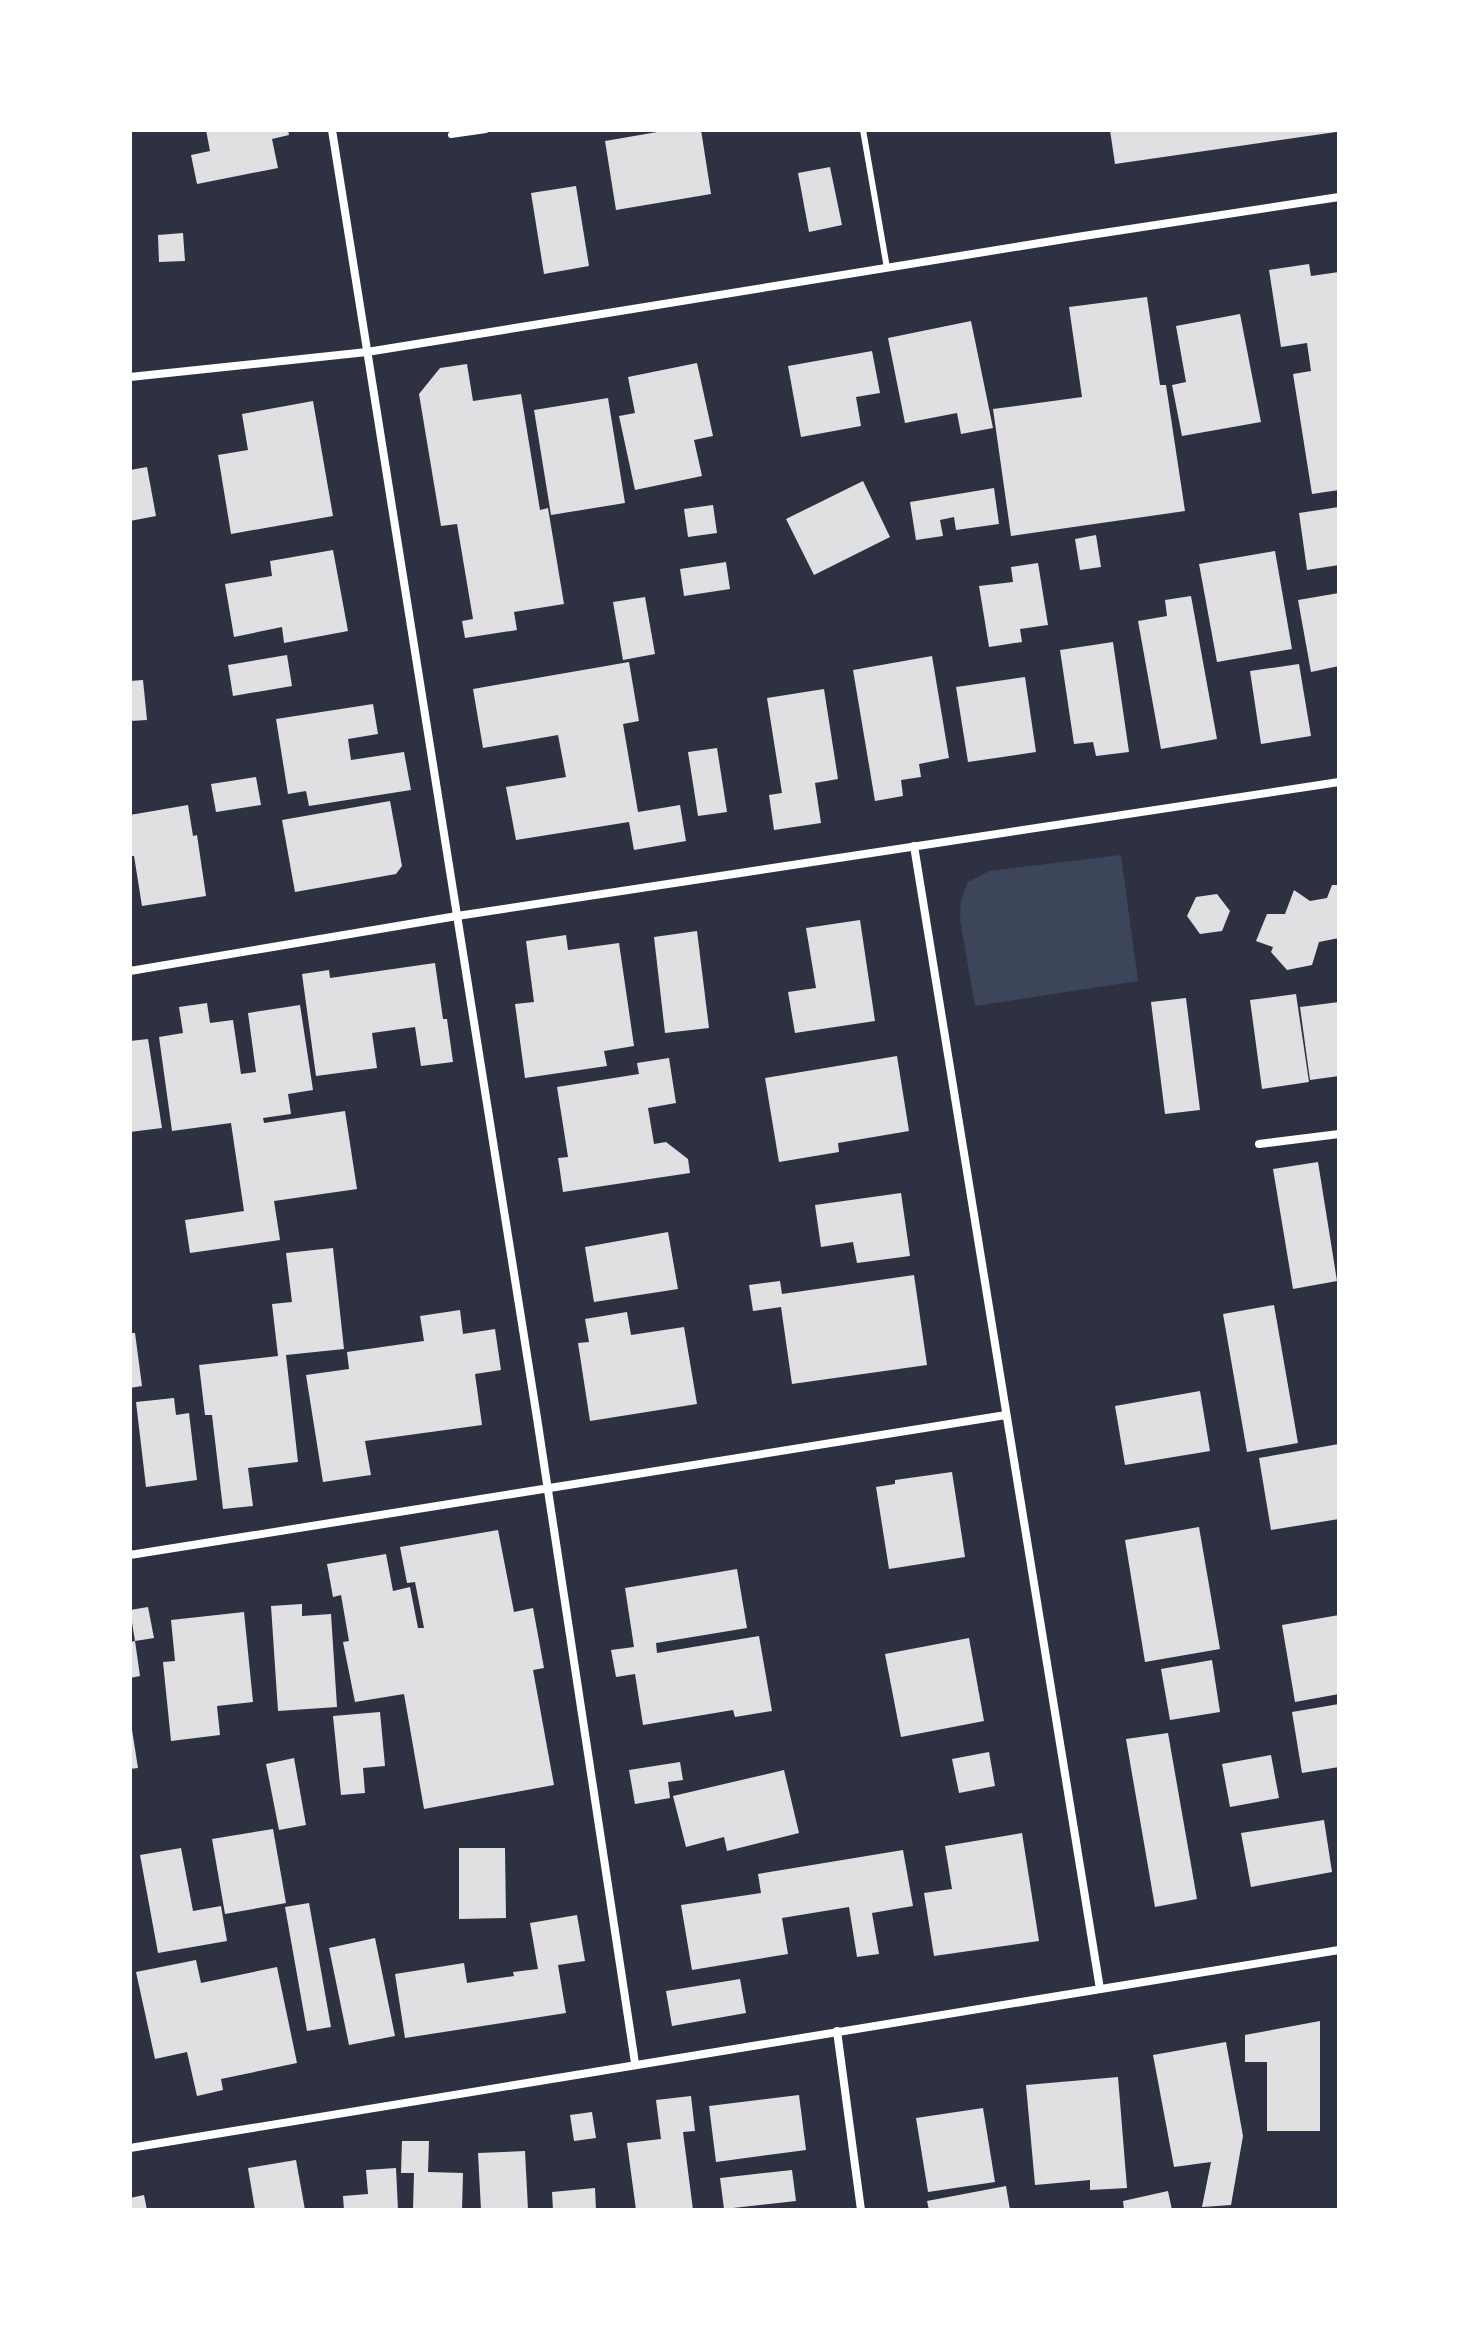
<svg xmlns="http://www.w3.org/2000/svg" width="1469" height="2340" viewBox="0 0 1469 2340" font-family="'Fira Sans Condensed',sans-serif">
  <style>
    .green { fill: #3c4559 }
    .building { fill: #e0e0e3 }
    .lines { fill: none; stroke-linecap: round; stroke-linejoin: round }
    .service { stroke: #fff; stroke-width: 6 }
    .minor { stroke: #fff; stroke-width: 8 }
  </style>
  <rect width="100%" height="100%" fill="#2d3142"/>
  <path class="green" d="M1121,855L1138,981L975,1006L960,920L961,900L968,882L989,871Z"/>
  <g class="building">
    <path d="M206,130H288L289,135L272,139L278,168L197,184L191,155L210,151Z"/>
    <path d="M669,130H701L711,194L616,210L605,141Z"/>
    <path d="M1110,130H1336V132L1115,164Z"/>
    <path d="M830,167L842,225L809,232L798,173Z"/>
    <path d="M576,186L589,266L544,274L531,193Z"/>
    <path d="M183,233L185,261L159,262L158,235Z"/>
    <path d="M1309,264L1311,276L1339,272V490L1312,494L1293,374L1311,371L1307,343L1281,347L1269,270Z"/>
    <path d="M1147,297L1160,385H1166L1185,511L1011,536L993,409L1082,397L1069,307Z"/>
    <path d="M1240,314L1261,422L1182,436L1172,385L1186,382L1176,326Z"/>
    <path d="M971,321L993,428L961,434L957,413L905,423L888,338Z"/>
    <path d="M872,351L880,393L856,397L861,426L801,437L788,366Z"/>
    <path d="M697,363L713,436L694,440L702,476L635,490L619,416L635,413L628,377Z"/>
    <path d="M467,364L473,401L521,394L540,510L548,508L564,604L514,612L517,630L465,638L462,621L473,619L457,524L441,526L419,394L440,368Z"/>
    <path d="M608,398L625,503L551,515L534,410Z"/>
    <path d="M313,401L333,516L231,534L218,455L248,450L242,414Z"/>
    <path d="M147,467L156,516L130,521V470Z"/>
    <path d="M863,481L890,537L814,575L786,519Z"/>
    <path d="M994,488L999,524L956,530L954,517L940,520L943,536L916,540L910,502Z"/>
    <path d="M713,505L717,533L688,537L684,509Z"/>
    <path d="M1339,507V565L1307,570L1299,513Z"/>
    <path d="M1096,535L1101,567L1080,570L1075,539Z"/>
    <path d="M333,550L348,631L284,643L282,627L234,637L225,584L272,576L270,561Z"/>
    <path d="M1275,551L1292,649L1217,662L1199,564Z"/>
    <path d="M726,562L730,589L684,596L680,569Z"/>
    <path d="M1038,563L1048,625L1020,629L1022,642L989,647L979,586L1013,582L1011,567Z"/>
    <path d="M1339,593V666L1311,672L1298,600Z"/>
    <path d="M1191,596L1217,739L1161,749L1138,621L1167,616L1165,600Z"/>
    <path d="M645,597L655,654L623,660L613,602Z"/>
    <path d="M1113,642L1129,752L1096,756L1093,742L1074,744L1060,650Z"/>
    <path d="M287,655L292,686L233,696L228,665Z"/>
    <path d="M932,656L949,758L919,764L921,777L901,780L903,796L875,801L853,670Z"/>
    <path d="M629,662L639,721L623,724L638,812L680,805L686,841L634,850L629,822L516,840L506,787L566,777L558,735L483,748L473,689Z"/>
    <path d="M1299,664L1311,736L1261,744L1250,671Z"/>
    <path d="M1025,677L1036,752L968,762L956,687Z"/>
    <path d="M143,680L147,720L130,721V681Z"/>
    <path d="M824,689L838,779L815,783L821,823L774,830L769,795L782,793L767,698Z"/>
    <path d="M373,704L378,734L348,739L351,760L404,752L411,790L309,806L306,791L288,794L276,719Z"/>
    <path d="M717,748L727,812L698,816L688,752Z"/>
    <path d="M256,777L261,805L216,812L211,784Z"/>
    <path d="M390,801L402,866L396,874L295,892L282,820Z"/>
    <path d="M188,805L193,836L197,835L206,896L142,906L134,856H130V815Z"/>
    <path d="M1332,885H1339V938L1319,942L1312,965L1287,970L1271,952L1273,947L1256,941L1267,914H1285L1294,890L1310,901L1327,898Z"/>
    <path d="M1217,894L1230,911L1222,931L1200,934L1187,916L1196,897Z"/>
    <path d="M860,920L875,1021L795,1033L788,992L816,988L806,928Z"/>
    <path d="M697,931L709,1028L665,1033L654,937Z"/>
    <path d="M566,935L568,950L619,943L634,1046L604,1051L607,1066L525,1078L515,1004L534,1002L526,941Z"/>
    <path d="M435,963L443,1019H447L453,1062L421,1066L415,1027L372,1033L377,1068L316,1076L302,974L329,970L330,978Z"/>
    <path d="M1296,994L1309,1082L1262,1089L1250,1000Z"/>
    <path d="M1186,998L1200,1110L1165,1114L1151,1002Z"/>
    <path d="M1339,1002V1076L1310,1080L1300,1007Z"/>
    <path d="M207,1003L210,1023L233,1020L241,1074L256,1072L248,1013L300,1005L313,1090L288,1094L291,1114L263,1118L264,1123L345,1111L357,1189L274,1201L280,1240L190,1253L185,1220L244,1211L231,1123L172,1131L159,1037L183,1033L179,1007Z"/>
    <path d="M148,1039L162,1128L130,1132V1041Z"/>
    <path d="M897,1056L909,1131L838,1143L839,1152L779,1162L765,1078Z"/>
    <path d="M669,1058L676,1103L648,1108L654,1144L666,1142L688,1159L690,1173L563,1192L558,1158L568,1157L557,1087L639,1074L637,1063Z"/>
    <path d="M1318,1162L1337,1281L1293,1289L1273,1169Z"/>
    <path d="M901,1193L910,1256L857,1263L853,1242L821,1247L815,1205Z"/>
    <path d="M668,1232L678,1289L594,1302L585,1247Z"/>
    <path d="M333,1248L344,1349L286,1355L298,1462L248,1468L253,1506L223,1509L212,1415H205L199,1365L278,1356L272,1304L292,1302L286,1253Z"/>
    <path d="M914,1275L927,1365L792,1384L781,1307L753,1311L749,1285L780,1281L782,1294Z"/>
    <path d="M1274,1305L1298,1443L1247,1452L1223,1314Z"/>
    <path d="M460,1310L463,1334L495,1329L501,1370L475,1374L482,1425L365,1441L371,1475L323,1482L306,1375L349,1369L347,1352L424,1341L420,1316Z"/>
    <path d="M627,1312L631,1335L684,1327L697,1404L590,1421L578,1343L589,1342L585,1319Z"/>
    <path d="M130,1333H135L142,1386L130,1388Z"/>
    <path d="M1200,1391L1210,1451L1125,1465L1115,1406Z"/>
    <path d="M174,1398L176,1415L189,1413L197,1480L146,1487L136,1402Z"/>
    <path d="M1339,1444V1519L1271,1530L1259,1458Z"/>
    <path d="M952,1472L965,1557L889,1569L876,1487L895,1484V1480Z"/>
    <path d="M1199,1527L1220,1649L1145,1662L1125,1540Z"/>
    <path d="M498,1530L514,1612L533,1608L544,1668L533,1670L554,1785L424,1809L404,1694L355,1702L343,1642L349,1641L341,1595L333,1597L327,1564L386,1554L393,1591L410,1587L418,1628H424L415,1582L407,1583L400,1547Z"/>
    <path d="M737,1569L747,1628L656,1643L657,1653L759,1636L772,1711L735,1717L733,1710L643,1725L635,1674L616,1677L611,1650L634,1647L625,1588Z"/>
    <path d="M302,1604V1616L331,1614L337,1707L278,1711L271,1606Z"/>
    <path d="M148,1607L154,1638L135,1641L130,1610Z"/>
    <path d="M244,1612L253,1702L217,1706L220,1735L171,1741L163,1662L175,1661L171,1620Z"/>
    <path d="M1339,1615V1694L1295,1702L1282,1625Z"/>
    <path d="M969,1638L984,1721L901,1737L885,1654Z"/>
    <path d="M135,1641L140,1676L130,1678V1642Z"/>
    <path d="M1212,1660L1220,1712L1170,1720L1161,1669Z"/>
    <path d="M1339,1704V1767L1302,1773L1292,1712Z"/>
    <path d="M380,1712L385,1766L363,1768L365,1793L341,1795L333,1716Z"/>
    <path d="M132,1730L138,1768L130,1769V1731Z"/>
    <path d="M1168,1733L1197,1899L1155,1907L1126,1739Z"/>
    <path d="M989,1752L995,1786L959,1793L952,1759Z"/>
    <path d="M1271,1755L1279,1798L1230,1807L1222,1764Z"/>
    <path d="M294,1758L306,1825L279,1830L266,1764Z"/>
    <path d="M680,1762L683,1780L668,1782L670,1798L635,1804L629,1770Z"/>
    <path d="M784,1770L799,1833L727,1851L724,1837L686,1847L673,1796Z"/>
    <path d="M1324,1820L1332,1872L1251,1887L1241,1833Z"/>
    <path d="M273,1829L286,1903L225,1914L212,1839Z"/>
    <path d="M1022,1833L1039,1941L934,1956L924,1893L952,1889L945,1846Z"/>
    <path d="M181,1848L193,1911L221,1906L227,1941L158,1953L140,1855Z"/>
    <path d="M459,1848H505L506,1918L459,1919Z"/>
    <path d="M903,1850L913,1906L872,1913L879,1954L857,1957L849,1907L782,1918L788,1954L692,1970L681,1905L761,1893L758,1874Z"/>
    <path d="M309,1903L331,2027L307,2031L285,1907Z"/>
    <path d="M577,1915L585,1961L558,1965L566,2013L405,2038L395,1974L464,1963L467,1983L514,1976L513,1972L538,1969L530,1923Z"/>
    <path d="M375,1938L395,2036L349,2045L329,1948Z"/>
    <path d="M196,1960L201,1983L277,1967L297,2063L221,2079L223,2090L197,2096L187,2052L155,2059L136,1972Z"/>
    <path d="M740,1979L746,2013L672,2026L666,1991Z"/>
    <path d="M1320,2021V2131H1267V2062H1245V2035Z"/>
    <path d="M1226,2042L1243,2136L1231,2205L1202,2207L1211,2162L1174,2167L1153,2055Z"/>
    <path d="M1118,2077L1127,2188L1090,2190V2180L1035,2185L1026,2085Z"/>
    <path d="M799,2095L806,2150L716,2162L709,2106Z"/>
    <path d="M691,2096L695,2131L683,2132L693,2210H636L627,2143L661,2139L656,2100Z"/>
    <path d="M983,2108L995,2182L928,2192L916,2118Z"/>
    <path d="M592,2112L596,2138L574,2141L570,2115Z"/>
    <path d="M402,2141H429L428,2172L463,2173L462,2210H413L414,2173H401Z"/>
    <path d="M525,2151L528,2210H481L478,2153Z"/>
    <path d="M296,2160L305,2210H255L248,2168Z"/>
    <path d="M396,2168L398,2210H344L343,2196L368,2194L366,2170Z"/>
    <path d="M792,2170L796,2201L724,2209L720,2178Z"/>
    <path d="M1006,2186L1010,2210H929L927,2201Z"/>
    <path d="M595,2188L596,2210H553L552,2192Z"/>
    <path d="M1168,2191L1172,2210H1124L1123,2201Z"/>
    <path d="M144,2195L147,2210H130V2198Z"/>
  </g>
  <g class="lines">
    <g class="service">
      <path d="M863,130L887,268"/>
      <path d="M451,135L486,130"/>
    </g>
    <g class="minor">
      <path d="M332,130L537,1418L635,2063"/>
      <path d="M130,377L367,352L1077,237L1339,197"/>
      <path d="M914,846L1100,1989"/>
      <path d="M130,971L457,916L1339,782"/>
      <path d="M1259,1144L1339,1134"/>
      <path d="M130,1555L1006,1415"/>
      <path d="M837,2031L861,2210"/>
      <path d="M130,2148L1339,1950"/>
    </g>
  </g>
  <rect width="1469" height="2340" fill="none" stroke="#ffffff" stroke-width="264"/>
</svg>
